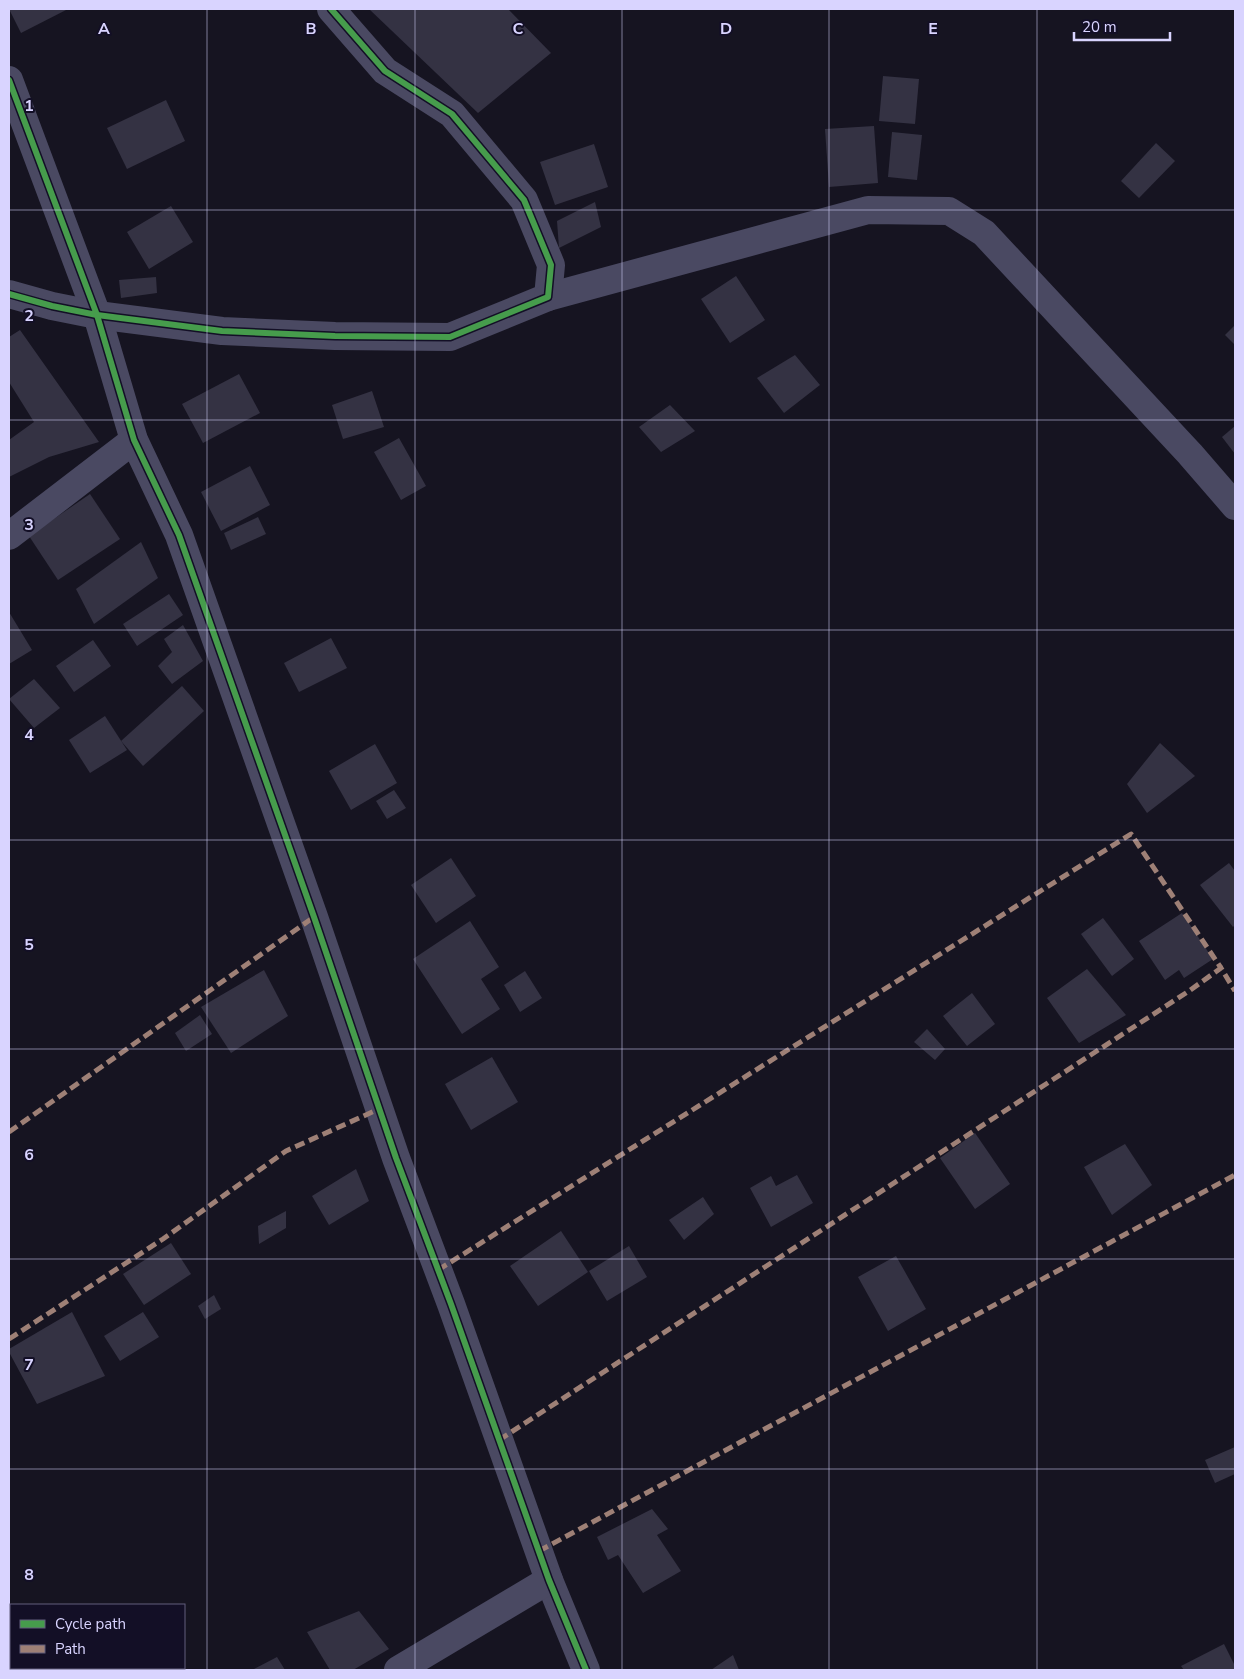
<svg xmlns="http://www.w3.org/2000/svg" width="1244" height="1679" viewBox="0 0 1244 1679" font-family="'Nunito Sans',sans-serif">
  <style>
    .building { fill: #343243 }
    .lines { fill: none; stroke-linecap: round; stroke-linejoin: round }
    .street { stroke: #4a4962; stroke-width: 28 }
    .quiet { stroke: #9e8076; stroke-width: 5; stroke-dasharray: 10 5; stroke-linecap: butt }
    .cycleway-casing { stroke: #130f26; stroke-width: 9 }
    .cycleway { stroke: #469c4c; stroke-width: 6 }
    .grid { fill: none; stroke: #d9d4ff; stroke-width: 1; stroke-opacity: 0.55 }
    .grid-label { font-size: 16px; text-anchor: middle; font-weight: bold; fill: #d9d4ff; stroke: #130f26; stroke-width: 4; stroke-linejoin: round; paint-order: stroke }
  </style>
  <rect width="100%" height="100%" fill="#161421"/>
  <g class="building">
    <path d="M9,9H68L21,33Z"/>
    <path d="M369,9H508L551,53L478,113Z"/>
    <path d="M883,76L919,79L915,124L879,121Z"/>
    <path d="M166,100L185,141L127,169L107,128Z"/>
    <path d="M874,126L878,183L829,187L825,129Z"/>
    <path d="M892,132L922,135L917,180L888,177Z"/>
    <path d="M1156,143L1175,161L1139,198L1121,181Z"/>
    <path d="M594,144L608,187L555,205L540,162Z"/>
    <path d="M595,202L601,227L559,248L557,221Z"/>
    <path d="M171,206L193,242L149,269L127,232Z"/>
    <path d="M736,276L765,320L730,343L701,299Z"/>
    <path d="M156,277L157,293L121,298L119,280Z"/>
    <path d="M1235,325V345L1225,335Z"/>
    <path d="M20,330L99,442L49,457L9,477V440L34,422L9,382V337Z"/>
    <path d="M795,355L820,385L784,413L757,378Z"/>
    <path d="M239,374L260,413L203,443L182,404Z"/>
    <path d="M372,391L384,427L343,439L332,405Z"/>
    <path d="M670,405L695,431L661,452L639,427Z"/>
    <path d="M1235,426V454L1222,437Z"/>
    <path d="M399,438L426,486L401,500L374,452Z"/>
    <path d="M250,466L270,505L221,531L201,492Z"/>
    <path d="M90,494L120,539L58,580L29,536Z"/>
    <path d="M258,517L266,534L231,550L224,533Z"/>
    <path d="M141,542L158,578L94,624L76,589Z"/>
    <path d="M169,594L183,615L137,646L123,624Z"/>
    <path d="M9,612L32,650L9,664Z"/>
    <path d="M183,625L203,661L172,684L158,666L172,652L164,639Z"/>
    <path d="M331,638L347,668L299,692L284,663Z"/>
    <path d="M93,640L111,666L74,692L56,666Z"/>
    <path d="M34,679L60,708L34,728L9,699Z"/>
    <path d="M182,686L204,711L143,766L121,741Z"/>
    <path d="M105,716L127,750L90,773L69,740Z"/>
    <path d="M1160,743L1195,776L1147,813L1127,784Z"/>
    <path d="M375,744L397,783L351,810L329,771Z"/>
    <path d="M394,790L406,808L387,819L376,801Z"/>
    <path d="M451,858L476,896L436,923L411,885Z"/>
    <path d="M1229,863L1235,871V925L1233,927L1200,885Z"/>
    <path d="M1182,913L1213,959L1184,978L1179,970L1165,980L1139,941Z"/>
    <path d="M1103,918L1134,959L1112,976L1081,934Z"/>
    <path d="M470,921L499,967L481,979L500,1009L462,1034L413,959Z"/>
    <path d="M1087,969L1126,1015L1079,1043L1047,998Z"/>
    <path d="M264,970L288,1016L231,1053L201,1007Z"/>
    <path d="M525,971L542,998L520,1012L504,985Z"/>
    <path d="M972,993L995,1024L967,1046L943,1016Z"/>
    <path d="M200,1015L212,1034L186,1051L175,1033Z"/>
    <path d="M927,1029L945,1049L935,1060L914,1042Z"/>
    <path d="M492,1057L518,1102L471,1130L445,1084Z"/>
    <path d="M975,1133L1010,1184L975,1209L940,1158Z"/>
    <path d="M1125,1144L1152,1185L1112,1215L1084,1167Z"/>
    <path d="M356,1169L369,1201L329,1225L312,1196Z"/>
    <path d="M797,1175L813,1203L771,1227L750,1188L771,1176L776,1186Z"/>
    <path d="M703,1197L714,1214L684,1240L669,1220Z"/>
    <path d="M286,1211V1228L259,1244L258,1226Z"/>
    <path d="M561,1231L588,1272L538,1306L510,1266Z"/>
    <path d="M171,1243L191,1274L144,1305L123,1274Z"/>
    <path d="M629,1246L647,1277L607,1301L589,1271Z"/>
    <path d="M896,1256L926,1309L888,1331L858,1277Z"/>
    <path d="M214,1295L221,1309L205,1319L198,1306Z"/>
    <path d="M72,1312L105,1376L37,1404L9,1352V1349Z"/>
    <path d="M143,1312L159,1337L120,1361L104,1336Z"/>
    <path d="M1235,1447V1474L1215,1483L1205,1460Z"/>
    <path d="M652,1509L668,1529L657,1535L681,1571L643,1593L618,1555L608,1560L597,1537Z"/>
    <path d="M359,1611L389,1649L353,1670H330L307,1632Z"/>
    <path d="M1224,1644L1235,1666V1670H1184L1181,1666Z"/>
    <path d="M733,1655L739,1670H711Z"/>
    <path d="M277,1657L285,1670H252Z"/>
  </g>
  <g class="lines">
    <g class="street">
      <path d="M9,80L97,315L134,440L179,535L314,917L396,1158L451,1304L549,1580L586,1670"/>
      <path d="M9,294L52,306L97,315L222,331L335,336L450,337L548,297L551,265L524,200L452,114L385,71L331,9"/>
      <path d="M548,297L868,210L949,211L984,233L1190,454L1235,506"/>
      <path d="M9,536L134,440"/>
      <path d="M398,1670L549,1580"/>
    </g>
    <g class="quiet">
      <path d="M9,1132L314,917"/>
      <path d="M438,1270L1131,834L1221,968"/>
      <path d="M9,1339L163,1239L286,1151L379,1109"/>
      <path d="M499,1440L1189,991L1221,968L1235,991"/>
      <path d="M539,1551L1235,1175"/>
    </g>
    <defs>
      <g id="cycleway">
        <path d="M9,80L97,315L134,440L179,535L314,917L396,1158L451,1304L549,1580L586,1670"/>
        <path d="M9,294L52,306L97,315L222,331L335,336L450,337L548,297L551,265L524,200L452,114L385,71L331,9"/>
      </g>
    </defs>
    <use href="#cycleway" class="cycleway-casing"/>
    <use href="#cycleway" class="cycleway"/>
  </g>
  <path class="grid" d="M207,9V1670M415,9V1670M622,9V1670M829,9V1670M1037,9V1670M9,210H1235M9,420H1235M9,630H1235M9,840H1235M9,1049H1235M9,1259H1235M9,1469H1235"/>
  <g class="grid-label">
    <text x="104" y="34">A</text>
    <text x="311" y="34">B</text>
    <text x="518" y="34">C</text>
    <text x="726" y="34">D</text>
    <text x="933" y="34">E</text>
    <text x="29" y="111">1</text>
    <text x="29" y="321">2</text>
    <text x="29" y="530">3</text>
    <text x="29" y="740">4</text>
    <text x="29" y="950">5</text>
    <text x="29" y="1160">6</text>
    <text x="29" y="1370">7</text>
    <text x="29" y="1580">8</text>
  </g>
  <rect width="1244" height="1679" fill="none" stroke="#d9d4ff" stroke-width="20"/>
  <rect x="10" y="1604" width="175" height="65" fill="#130f26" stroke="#625e7d"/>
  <rect x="20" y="1620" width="25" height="8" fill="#469c4c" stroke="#625e7d"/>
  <text x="55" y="1629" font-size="15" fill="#d9d4ff">Cycle path</text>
  <rect x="20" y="1645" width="25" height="8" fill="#9e8076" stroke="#625e7d"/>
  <text x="55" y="1654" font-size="15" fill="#d9d4ff">Path</text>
  <path d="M1074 32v8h96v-8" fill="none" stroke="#d9d4ff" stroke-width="2.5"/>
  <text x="1082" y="32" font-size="15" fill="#d9d4ff" stroke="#130f26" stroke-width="4" paint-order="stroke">20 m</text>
</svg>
